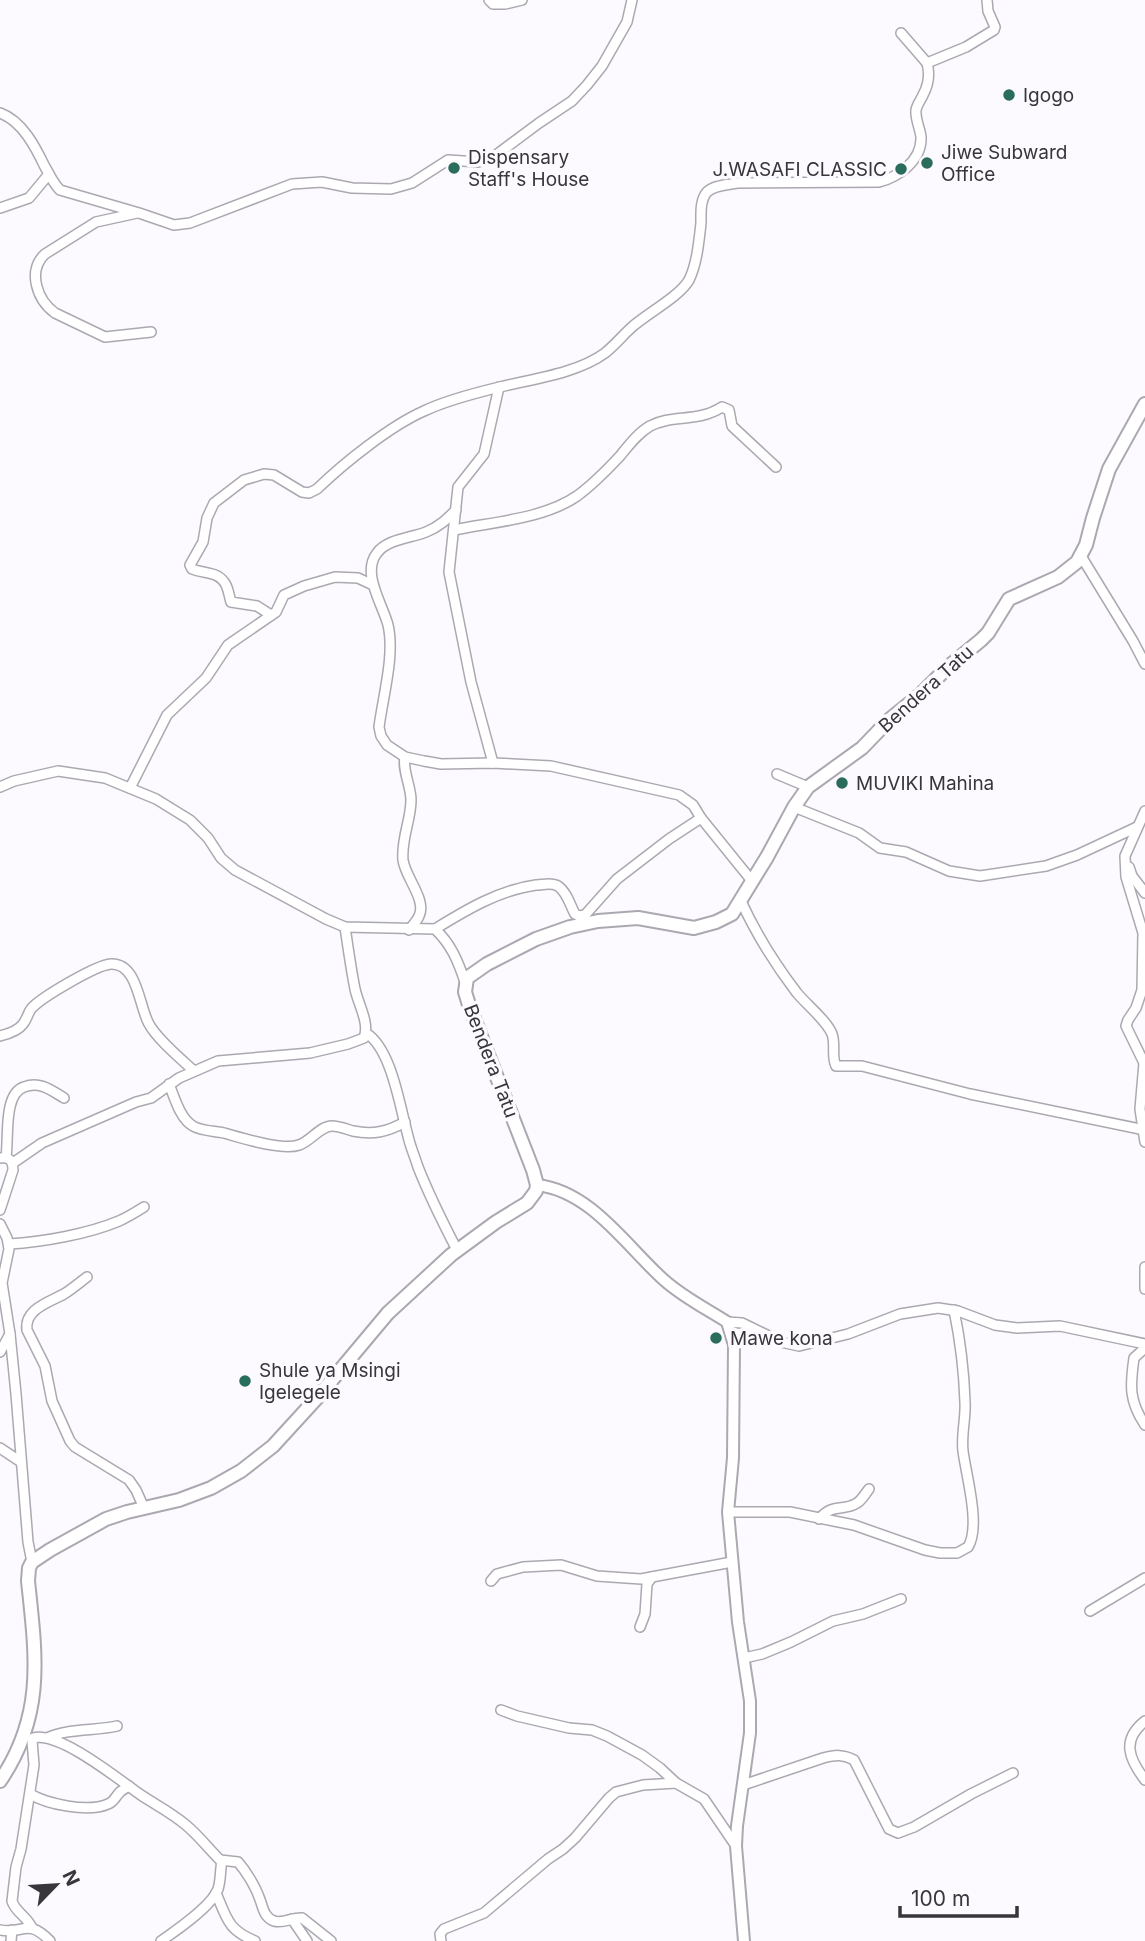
<svg xmlns="http://www.w3.org/2000/svg" width="1145" height="1941" viewBox="0 0 1145 1941" font-family="Inter,sans-serif">
  <style>
    .lines { fill: none; stroke-linecap: round; stroke-linejoin: round }
    .minor-casing { stroke: #aca8b1; stroke-width: 12 }
    .tertiary-casing { stroke: #aca8b1; stroke-width: 14 }
    .secondary-casing { stroke: #aca8b1; stroke-width: 16 }
    .minor { stroke: #fff; stroke-width: 9 }
    .tertiary { stroke: #fff; stroke-width: 10 }
    .secondary { stroke: #fff; stroke-width: 12 }
    .poi-dot { fill: #2b6d5d; stroke: #fcfafe; stroke-width: 2.5 }
    .labels { text-anchor: middle; dominant-baseline: central; stroke-width: 7; stroke-linejoin: round; paint-order: stroke }
    .poi-label { font-size: 19px; fill: #38363a; stroke: #fcfafe; text-anchor: start }
    .street-label { font-size: 19px; fill: #38363a; stroke: #fcfafe }
  </style>
  <rect width="100%" height="100%" fill="#fcfafe"/>
  <g class="lines">
    <defs>
      <g id="minor">
        <path d="M489,0L493,4H505L522,0"/>
        <path d="M901,33L927,63"/>
        <path d="M0,113C22,121 35,146 45,167C50,175 53,183 60,190L139,213L174,225L190,223L292,184L322,182L352,188L391,189L412,183L448,160L478,162L492,158L539,123L572,101L587,85L602,66L627,22L632,0"/>
        <path d="M0,208L29,198L49,174"/>
        <path d="M137,213L96,222L45,254C27,271 37,300 55,313L105,337L151,332"/>
        <path d="M456,510C447,519 439,527 426,532C411,538 387,539 377,553C361,573 383,605 388,625C395,655 383,696 379,727L381,736L387,745L405,757L424,761L441,764L493,763L551,766L679,795L693,805L701,818L752,881"/>
        <path d="M454,530C492,522 544,519 577,496C592,485 607,470 620,456C629,445 638,433 650,426C673,414 697,423 722,407L729,410L732,426L776,467"/>
        <path d="M1081,556L1133,641L1145,664"/>
        <path d="M271,615L257,606L231,602C229,596 229,591 226,585C219,571 205,574 192,569L190,565L203,542L207,518L214,503L244,480L264,474L274,475L302,492L309,493L317,489C344,463 390,426 424,411C447,400 475,393 500,387C533,379 578,373 605,353C615,345 623,335 632,327C648,313 680,296 689,280C697,264 699,241 701,223C701,213 700,200 707,192C714,185 727,185 737,183L879,182C898,177 922,161 921,137C920,128 915,119 916,110C917,104 921,100 923,95C929,84 930,74 927,63L966,47L994,30L995,27L988,11L987,0"/>
        <path d="M405,757C402,770 411,786 411,800C411,820 401,839 403,860C405,877 427,900 419,916C417,921 412,926 409,930"/>
        <path d="M493,763L471,682L449,572L458,487L484,454L499,387"/>
        <path d="M777,774L808,787"/>
        <path d="M0,787L14,781L58,771L105,778L156,799L190,820L208,838L221,858L235,870L326,919L345,927L435,929C451,944 458,961 465,982"/>
        <path d="M130,788L167,715L206,678L228,645L276,612L284,595L304,586L335,577L358,578L373,585"/>
        <path d="M794,807L859,833L880,848L906,852L949,871L980,876L1046,866L1077,855L1137,827"/>
        <path d="M1145,811L1125,856L1126,877L1143,933L1142,990L1136,1008L1128,1020L1126,1026L1144,1063L1140,1109L1145,1142"/>
        <path d="M1129,867L1132,876L1145,893"/>
        <path d="M741,901C756,934 775,964 797,993C807,1005 827,1021 832,1034C836,1045 831,1056 836,1066H862L970,1094L1145,1130"/>
        <path d="M585,919V915L617,879L669,839L701,818"/>
        <path d="M435,929C466,910 499,890 536,885C543,885 551,882 558,886C567,892 570,905 575,914L579,916L585,915"/>
        <path d="M366,1033C392,1049 400,1108 408,1136C410,1146 415,1157 418,1167C429,1195 443,1223 457,1250"/>
        <path d="M0,1036C8,1034 18,1031 23,1024C27,1019 28,1013 31,1009C40,998 96,965 111,964C138,963 139,1007 149,1024C157,1039 181,1059 194,1071"/>
        <path d="M169,1084C174,1096 180,1119 193,1126C201,1131 215,1131 224,1133C242,1138 282,1151 299,1145C311,1141 320,1126 332,1126C339,1126 346,1129 353,1131C373,1135 387,1132 405,1122"/>
        <path d="M6,1157C9,1138 3,1094 24,1087C40,1081 51,1090 64,1098"/>
        <path d="M0,1158C9,1157 13,1160 13,1170L0,1210"/>
        <path d="M13,1163L42,1143L136,1102L151,1098L179,1078L218,1061L310,1053L348,1044L364,1038C370,1023 358,1004 355,989C351,969 348,947 345,927"/>
        <path d="M0,1224L7,1238L9,1249L2,1283L10,1334L16,1394L28,1542L32,1562"/>
        <path d="M9,1244C43,1242 88,1234 119,1221C128,1217 136,1212 144,1207"/>
        <path d="M1145,1267V1289"/>
        <path d="M87,1277C79,1283 72,1289 64,1294C50,1302 24,1309 27,1330L45,1366L52,1401L70,1441L75,1447L129,1480L136,1490L144,1508"/>
        <path d="M727,1322L742,1323L781,1342L799,1346L848,1334L900,1314L938,1308L958,1311L995,1325L1017,1328L1060,1326L1145,1344"/>
        <path d="M1145,1348L1134,1358C1130,1386 1129,1401 1145,1425"/>
        <path d="M0,1352L10,1334"/>
        <path d="M0,1448L21,1462"/>
        <path d="M728,1512H790L834,1521L854,1525L925,1550L940,1553H957L968,1547C981,1526 966,1475 963,1451C961,1435 966,1418 965,1402C964,1371 960,1339 954,1310"/>
        <path d="M819,1519C834,1502 843,1512 857,1503C862,1500 865,1494 869,1489"/>
        <path d="M491,1581L497,1574L523,1567L561,1565L597,1576L641,1579L732,1562"/>
        <path d="M1090,1611L1145,1578"/>
        <path d="M640,1627L645,1614L647,1584L652,1577"/>
        <path d="M744,1658L762,1654L791,1642L833,1621L863,1614L901,1599"/>
        <path d="M501,1710L517,1716L569,1728L592,1730L607,1736L642,1755L660,1768L676,1783L704,1799L736,1846"/>
        <path d="M1145,1721C1121,1740 1129,1759 1145,1780"/>
        <path d="M47,1738C68,1728 95,1731 117,1726"/>
        <path d="M743,1785L823,1758C835,1755 843,1754 854,1760L889,1829L898,1833L914,1827L971,1794L1013,1773"/>
        <path d="M30,1794C47,1804 88,1813 108,1804C114,1802 115,1797 120,1792C122,1790 126,1788 129,1786"/>
        <path d="M216,1893C227,1919 228,1930 255,1941"/>
        <path d="M292,1919L307,1941"/>
        <path d="M32,1928C27,1916 15,1912 12,1901L16,1867L21,1849L34,1765L32,1741L33,1738C60,1731 119,1780 141,1795C156,1805 172,1813 186,1825C199,1836 209,1849 220,1860L238,1862C246,1871 255,1886 259,1897C263,1906 263,1917 274,1921C283,1924 293,1917 302,1918L331,1941"/>
        <path d="M0,1930C23,1935 27,1917 50,1941"/>
        <path d="M11,1941L12,1930"/>
        <path d="M161,1941C177,1930 212,1906 218,1889C221,1880 220,1870 222,1861"/>
        <path d="M441,1941L440,1934L444,1929L484,1913L548,1859L563,1849L575,1838L609,1798L616,1792L643,1785L676,1783"/>
      </g>
      <path id="tertiary" d="M537,1185C591,1191 626,1246 664,1280C683,1297 705,1308 727,1322L734,1345L733,1458L728,1512L738,1622L750,1701V1733L737,1826L736,1846L744,1941"/>
      <path id="secondary" d="M0,1781C45,1715 36,1656 28,1581L29,1568L32,1562L50,1550L106,1519L127,1512L179,1500L211,1488L241,1471L273,1446L316,1399L388,1313L451,1255L496,1222L527,1203L536,1191L537,1185L533,1170L470,1008L465,992L467,978L487,964L536,939L570,927L598,921L638,918L694,928L716,922L732,914L767,857L794,807L808,787L862,748L889,720L921,694L947,668L981,640L988,633L1009,599L1058,577L1077,562L1086,545L1093,518L1109,469L1145,404"/>
    </defs>
    <use href="#minor" class="minor-casing"/>
    <use href="#tertiary" class="tertiary-casing"/>
    <use href="#secondary" class="secondary-casing"/>
    <use href="#minor" class="minor"/>
    <use href="#tertiary" class="tertiary"/>
    <use href="#secondary" class="secondary"/>
  </g>
  <g class="poi-dot">
    <circle cx="1009" cy="95" r="7"/>
    <circle cx="927" cy="163" r="7"/>
    <circle cx="454" cy="168" r="7"/>
    <circle cx="901" cy="169" r="7"/>
    <circle cx="842" cy="783" r="7"/>
    <circle cx="716" cy="1338" r="7"/>
    <circle cx="245" cy="1381" r="7"/>
  </g>
  <g class="labels">
    <g class="poi-label">
      <text x="1023" y="95">Igogo</text>
      <text x="941" y="152">Jiwe Subward<tspan x="941" dy="22">Office</tspan></text>
      <text x="468" y="157">Dispensary<tspan x="468" dy="22">Staff's House</tspan></text>
      <text x="887" y="169" text-anchor="end">J.WASAFI CLASSIC</text>
      <text x="856" y="783">MUVIKI Mahina</text>
      <text x="730" y="1338">Mawe kona</text>
      <text x="259" y="1370">Shule ya Msingi<tspan x="259" dy="22">Igelegele</tspan></text>
    </g>
    <g class="street-label">
      <text transform="translate(926 689) rotate(-42)">Bendera Tatu</text>
      <text transform="translate(491 1061) rotate(69)">Bendera Tatu</text>
    </g>
  </g>
  <g transform="translate(56 1885) rotate(65)" stroke="#fcfafe" stroke-width="5" paint-order="stroke">
  <path d="M0-5L12 26L0 18L-12 26Z" fill="#38363a"/>
  <text y="-10" font-size="19" font-weight="bold" text-anchor="middle" fill="#38363a">N</text>
  </g>
  <path d="M900 1906v10h117v-10" fill="none" stroke="#38363a" stroke-width="3.5"/>
  <text x="911" y="1906" font-size="21" fill="#38363a" stroke="#fcfafe" stroke-width="5" paint-order="stroke">100 m</text>
</svg>
